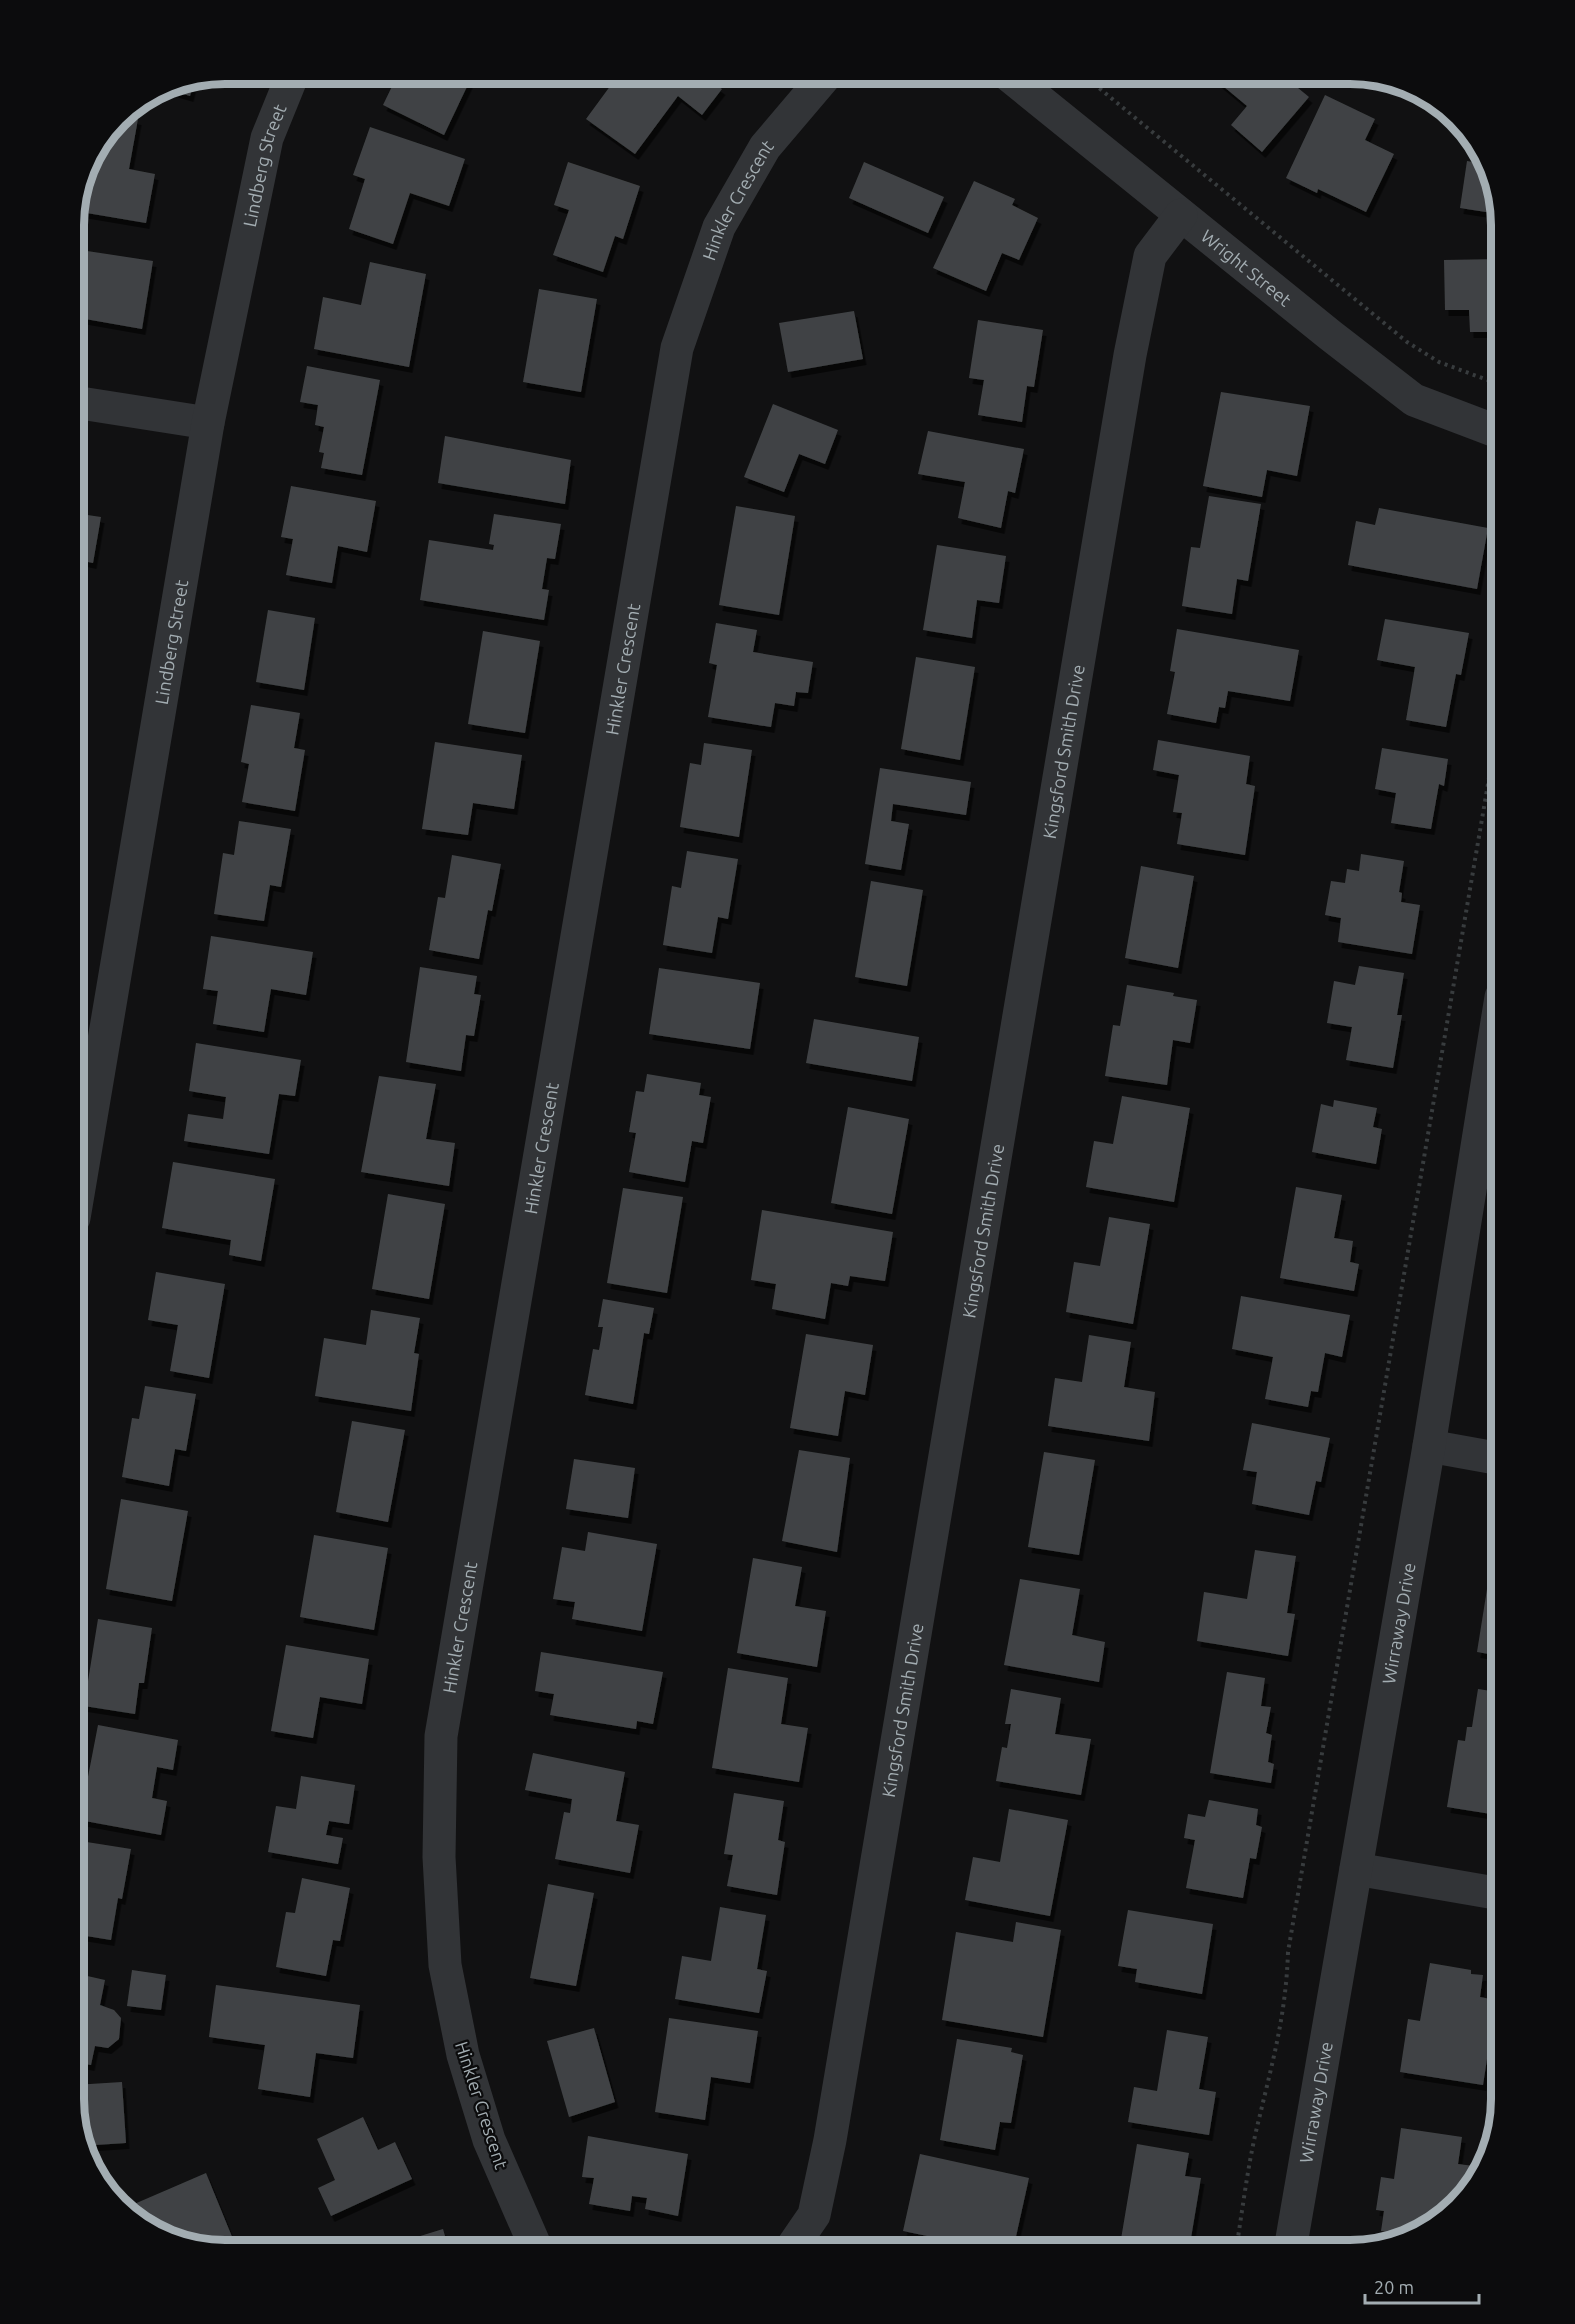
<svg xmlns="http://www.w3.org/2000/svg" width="1575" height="2324" viewBox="0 0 1575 2324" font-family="Ubuntu,sans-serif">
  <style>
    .building { fill: #404345; filter: url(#shadow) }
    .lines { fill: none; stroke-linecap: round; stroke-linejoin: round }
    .path { stroke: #383c3e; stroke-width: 4; stroke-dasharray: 3 4.5; stroke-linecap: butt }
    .minor { stroke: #323437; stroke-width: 33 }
    .labels { text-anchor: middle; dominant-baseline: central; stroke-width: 4.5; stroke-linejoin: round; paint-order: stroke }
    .street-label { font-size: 18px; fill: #a3adb2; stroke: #0c0c0d }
    .rim { fill: none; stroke: #a3adb2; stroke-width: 8 }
  </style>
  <defs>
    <filter id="shadow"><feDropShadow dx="3.5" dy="6" stdDeviation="0" flood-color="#0009"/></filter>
  </defs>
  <rect width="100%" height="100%" fill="#111112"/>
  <g class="building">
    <path d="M398,74H473L444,135L383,105Z"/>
    <path d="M619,74H701L722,89L702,115L678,96L635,154L586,119Z"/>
    <path d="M1158,74H1174L1168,82Z"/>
    <path d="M1213,74H1281L1309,97L1262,152L1231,125L1247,106L1211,76Z"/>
    <path d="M194,80L190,96L162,88L167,85Z"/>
    <path d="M1325,95L1375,119L1365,140L1394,154L1366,212L1318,189L1317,193L1286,178Z"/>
    <path d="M120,116L138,119L129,169L155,174L146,223L75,211L85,167Z"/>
    <path d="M370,127L465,159L449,206L410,193L393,244L349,229L365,179L353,175Z"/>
    <path d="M1467,161L1485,164L1499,214L1460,208Z"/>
    <path d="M568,162L640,186L623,239L615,236L603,272L553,255L569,210L554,205Z"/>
    <path d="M864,162L944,197L928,233L849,198Z"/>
    <path d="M974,181L1015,199L1012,205L1038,218L1019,260L1002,253L986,291L933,268Z"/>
    <path d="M74,249L153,261L142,329L74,317Z"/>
    <path d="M1501,259V332H1470L1469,310H1445L1444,260Z"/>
    <path d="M370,262L426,274L409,367L314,349L323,297L361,305Z"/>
    <path d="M539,289L597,299L581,392L523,382Z"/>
    <path d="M854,311L863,359L788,372L779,323Z"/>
    <path d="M978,320L1043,330L1034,387L1027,386L1022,422L978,415L984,380L969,378Z"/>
    <path d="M307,366L380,380L362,475L321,468L324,453L319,452L324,427L315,425L318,405L300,402Z"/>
    <path d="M1221,392L1310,406L1297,476L1267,470L1262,497L1203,486Z"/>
    <path d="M773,404L838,430L825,464L799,454L784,492L744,477Z"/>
    <path d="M928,431L1024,449L1015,493L1008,491L1001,528L958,518L965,482L918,474Z"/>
    <path d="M445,436L571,460L565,504L438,483Z"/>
    <path d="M291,486L376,501L367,552L338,546L332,583L286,575L293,539L281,537Z"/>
    <path d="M1209,496L1261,504L1248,581L1237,579L1232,614L1182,606L1191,547L1200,548Z"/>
    <path d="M736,506L795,516L779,615L719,605Z"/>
    <path d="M1379,508L1488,528L1477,589L1348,565L1356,521L1375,525Z"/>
    <path d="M74,513L101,517L93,563L74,559Z"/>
    <path d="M494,514L561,524L555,559L547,558L542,589L549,590L544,620L420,600L429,540L493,550L494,545L489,544Z"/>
    <path d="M937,545L1006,556L999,603L977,600L972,638L923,630Z"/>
    <path d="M74,601L81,602L75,641H74Z"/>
    <path d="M268,610L315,618L304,690L256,682Z"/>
    <path d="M1385,619L1469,633L1461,675L1456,674L1446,727L1406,720L1415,667L1377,660Z"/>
    <path d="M716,623L757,630L753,652L813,662L808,693L796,692L794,706L775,703L771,727L708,717L717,665L709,663Z"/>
    <path d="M1177,629L1299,650L1290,701L1228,691L1225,708L1219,707L1216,723L1167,714L1175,672L1170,671Z"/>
    <path d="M483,631L540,641L525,733L468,724Z"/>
    <path d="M916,657L975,667L960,760L901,749Z"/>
    <path d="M251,705L300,713L294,748L305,750L295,811L242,802L249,764L241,762Z"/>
    <path d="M1158,740L1250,756L1246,784L1255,786L1245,855L1177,844L1182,813L1173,812L1179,775L1153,770Z"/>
    <path d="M435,742L522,755L514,809L473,803L468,835L422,829Z"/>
    <path d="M704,743L752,750L739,837L680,827L690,763L701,765Z"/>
    <path d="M1382,748L1448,759L1444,786L1439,784L1431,829L1391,823L1396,793L1375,789Z"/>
    <path d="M880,768L971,782L966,815L893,804L891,821L909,824L901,870L865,864Z"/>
    <path d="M239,821L291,829L281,887L270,885L264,921L214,914L223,853L234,855Z"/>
    <path d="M687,851L738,859L728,919L718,917L712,953L663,945L672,886L681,888Z"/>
    <path d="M1361,854L1404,861L1399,892L1402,893L1401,902L1420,905L1412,954L1338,942L1341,918L1325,915L1331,881L1345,883L1347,869L1359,871Z"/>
    <path d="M452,855L501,864L492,911L488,910L479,959L429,950L438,897L445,898Z"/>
    <path d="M1141,866L1194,876L1178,968L1125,958Z"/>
    <path d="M871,881L923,890L907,986L855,977Z"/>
    <path d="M211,936L313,952L306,995L271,989L264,1032L213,1024L218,991L203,989Z"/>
    <path d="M1359,966L1404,973L1397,1015H1402L1393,1068L1346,1060L1352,1027L1327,1023L1334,981L1355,985Z"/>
    <path d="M420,967L477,976L474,994L481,995L474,1036L466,1035L461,1071L406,1062Z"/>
    <path d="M659,968L760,983L750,1049L649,1034Z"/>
    <path d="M1127,985L1174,993L1173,996L1197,1000L1190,1043L1173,1040L1167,1085L1105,1076L1113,1025L1120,1026Z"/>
    <path d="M814,1019L919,1037L912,1081L806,1063Z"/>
    <path d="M196,1043L301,1060L295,1096L279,1094L269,1154L184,1141L188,1114L223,1119L226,1097L189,1091Z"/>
    <path d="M647,1074L701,1083L699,1095L711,1097L703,1143L692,1141L685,1182L629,1172L636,1133L629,1132L636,1091L644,1092Z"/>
    <path d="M379,1076L436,1084L426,1139L455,1143L449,1186L361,1172Z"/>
    <path d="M1122,1096L1190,1108L1174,1202L1086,1187L1094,1141L1113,1144Z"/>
    <path d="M1334,1100L1377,1108L1373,1127L1382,1129L1376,1164L1312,1152L1321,1104L1333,1107Z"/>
    <path d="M848,1107L909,1119L892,1214L831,1203Z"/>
    <path d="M173,1162L275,1179L261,1261L229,1255L231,1240L162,1228Z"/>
    <path d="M1296,1187L1342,1195L1334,1238L1353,1241L1350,1262L1359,1264L1354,1291L1280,1278Z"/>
    <path d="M623,1188L683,1197L667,1293L607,1283Z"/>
    <path d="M388,1194L445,1204L429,1299L372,1289Z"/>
    <path d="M762,1210L893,1232L885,1281L850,1276L848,1286L831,1283L825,1319L772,1309L776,1284L751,1280Z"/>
    <path d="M1109,1217L1150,1224L1133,1324L1066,1312L1074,1262L1100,1266Z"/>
    <path d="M156,1272L225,1284L209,1378L170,1371L178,1325L148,1320Z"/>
    <path d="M1241,1296L1350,1315L1342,1357L1325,1353L1318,1392L1311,1391L1308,1407L1265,1399L1273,1357L1232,1349Z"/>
    <path d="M603,1299L654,1308L649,1334L644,1333L633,1404L585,1395L593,1349L599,1350L603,1327H598Z"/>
    <path d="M371,1310L420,1318L414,1353L419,1354L411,1411L315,1396L324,1338L366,1345Z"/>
    <path d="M1500,1317H1501V1363L1493,1361Z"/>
    <path d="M806,1334L873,1345L865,1395L845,1391L838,1436L790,1428Z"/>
    <path d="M1089,1335L1131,1342L1124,1387L1155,1392L1149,1441L1048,1426L1055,1378L1082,1382Z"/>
    <path d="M145,1386L196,1394L186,1451L175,1449L169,1486L122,1477L132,1418L139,1419Z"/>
    <path d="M352,1421L405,1430L388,1522L336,1512Z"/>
    <path d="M1252,1423L1330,1438L1321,1482L1316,1481L1309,1515L1252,1504L1257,1472L1243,1470Z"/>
    <path d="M799,1450L850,1458L837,1552L782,1541Z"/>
    <path d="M1044,1452L1095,1460L1079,1555L1028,1547Z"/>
    <path d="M574,1459L635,1468L628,1518L566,1509Z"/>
    <path d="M121,1499L188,1511L172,1601L106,1589Z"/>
    <path d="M588,1532L657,1544L642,1631L572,1619L575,1602L553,1599L562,1547L585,1551Z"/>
    <path d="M314,1535L388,1548L374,1630L300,1617Z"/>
    <path d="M1495,1539L1501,1540V1656L1477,1652Z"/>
    <path d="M1255,1550L1296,1556L1287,1613L1295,1614L1288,1656L1197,1641L1204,1592L1247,1599Z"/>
    <path d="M753,1558L802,1567L795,1606L826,1611L817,1667L737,1653Z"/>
    <path d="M1020,1579L1080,1589L1072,1635L1105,1642L1099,1682L1004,1665Z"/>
    <path d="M98,1619L152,1628L144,1683H139L135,1714L84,1706Z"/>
    <path d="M286,1645L369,1659L362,1704L320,1697L313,1738L271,1731Z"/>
    <path d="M541,1652L663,1672L653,1724L637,1721L636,1729L550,1715L554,1694L535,1691Z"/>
    <path d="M728,1668L788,1678L781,1724L808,1728L799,1782L712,1768Z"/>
    <path d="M1227,1672L1265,1678L1261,1706L1271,1707L1266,1733L1272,1735L1268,1762L1274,1764L1271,1783L1210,1773Z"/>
    <path d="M1492,1688L1501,1689V1821L1490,1819L1491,1814L1447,1807L1458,1740L1465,1741L1467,1727H1472L1478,1689L1491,1691Z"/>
    <path d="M1011,1689L1061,1698L1055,1734L1091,1739L1081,1795L996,1781L1002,1747L1007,1748L1011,1724H1005Z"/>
    <path d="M98,1725L178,1740L173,1770L157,1767L152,1798L167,1801L161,1835L74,1819V1779L87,1782Z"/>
    <path d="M533,1753L625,1772L616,1821L639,1825L630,1873L555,1859L564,1812L570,1813L572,1799L525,1790Z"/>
    <path d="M301,1776L355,1785L349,1824L329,1821L326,1835L343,1838L338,1864L268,1852L276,1806L296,1809Z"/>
    <path d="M734,1793L784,1801L778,1840L785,1842L777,1895L727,1886L733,1855L724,1854Z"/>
    <path d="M1209,1800L1258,1809L1256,1825L1262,1827L1256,1859L1250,1858L1243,1898L1186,1888L1195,1840L1184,1838L1188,1814L1205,1817Z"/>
    <path d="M1009,1809L1068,1820L1050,1916L965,1900L973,1857L1000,1862Z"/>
    <path d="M74,1840L131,1849L122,1899L118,1898L111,1940L74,1934Z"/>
    <path d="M302,1878L350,1888L340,1941L333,1940L326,1976L276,1967L286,1912L295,1913Z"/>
    <path d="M548,1884L594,1893L576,1986L530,1978Z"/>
    <path d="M720,1907L766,1915L757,1969L767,1971L759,2013L675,1999L682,1956L711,1961Z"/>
    <path d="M1128,1910L1213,1924L1202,1994L1135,1982L1137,1969L1118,1966Z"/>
    <path d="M1016,1922L1061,1930L1043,2037L942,2020L956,1932L1013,1942Z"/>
    <path d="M1430,1963L1471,1970V1974L1483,1975L1480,1997L1496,2000L1483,2085L1400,2072L1408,2019L1420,2021Z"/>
    <path d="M132,1970L166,1975L161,2010L127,2006Z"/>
    <path d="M74,1973L105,1980L100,2005L114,2010L121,2018L119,2039L108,2048L95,2046L91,2065L74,2062Z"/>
    <path d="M216,1985L360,2005L353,2058L316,2053L310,2097L258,2089L265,2045L209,2037Z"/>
    <path d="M669,2018L758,2031L750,2083L711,2077L705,2120L655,2112Z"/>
    <path d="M594,2028L615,2102L569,2117L547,2041Z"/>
    <path d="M1167,2030L1208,2037L1199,2089L1216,2092L1209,2135L1128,2122L1134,2087L1157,2091Z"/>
    <path d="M957,2039L1012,2048L1011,2052L1023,2055L1011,2123L1000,2122L995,2150L940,2140Z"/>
    <path d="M122,2082L126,2143L95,2145L96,2169H92L74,2099V2085Z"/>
    <path d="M363,2117L378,2150L395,2142L412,2179L331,2216L318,2188L335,2180L317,2139Z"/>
    <path d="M1401,2128L1462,2137L1458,2164L1474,2166L1472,2185L1466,2190H1463L1462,2195L1426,2230L1409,2235L1381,2231L1384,2211L1376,2210L1381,2177L1394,2179Z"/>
    <path d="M588,2136L688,2154L678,2216L645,2209L647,2198L632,2196L630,2211L589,2204L594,2178L582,2177Z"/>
    <path d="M1137,2144L1189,2153L1185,2176L1201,2178L1189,2250H1150L1120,2245Z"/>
    <path d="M920,2154L1029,2178L1013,2250H995L903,2231Z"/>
    <path d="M206,2173L237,2249L215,2250L141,2225L125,2208Z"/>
    <path d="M443,2229L449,2250H375Z"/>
  </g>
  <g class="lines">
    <g class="path">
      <path d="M1082,74L1407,342L1439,362L1501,385"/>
      <path d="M1236,2250C1243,2207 1248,2162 1259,2119C1273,2060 1286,2014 1288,1952L1501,708"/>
    </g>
    <g class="minor">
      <path id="s1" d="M1007,74L1330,335L1414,400L1501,433"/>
      <path d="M74,402L208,423"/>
      <path id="s2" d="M74,1218L208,423L267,138L293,74"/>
      <path d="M1429,1446L1501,1459"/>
      <path d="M1356,1869L1501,1894"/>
      <path id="s3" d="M537,2250L489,2140L463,2055L445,1965L439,1857L441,1736L677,348L719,227L765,147L827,74"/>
      <path id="s4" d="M790,2250L814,2215L830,2140L1130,355L1150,256L1181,215"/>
      <path id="s5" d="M1290,2250L1429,1446L1501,997"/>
    </g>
  </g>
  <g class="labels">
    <g class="street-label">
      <text stroke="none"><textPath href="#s2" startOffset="1070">Lindberg Street</textPath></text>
      <text stroke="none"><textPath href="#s3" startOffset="2098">Hinkler Crescent</textPath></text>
      <text stroke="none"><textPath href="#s1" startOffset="308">Wright Street</textPath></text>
      <text stroke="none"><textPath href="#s2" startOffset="584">Lindberg Street</textPath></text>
      <text stroke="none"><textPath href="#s3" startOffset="1612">Hinkler Crescent</textPath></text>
      <text stroke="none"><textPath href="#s4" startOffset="1527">Kingsford Smith Drive</textPath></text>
      <text stroke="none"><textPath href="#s3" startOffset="1126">Hinkler Crescent</textPath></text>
      <text stroke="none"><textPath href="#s4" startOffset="1041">Kingsford Smith Drive</textPath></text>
      <text stroke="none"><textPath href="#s5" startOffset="636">Wirraway Drive</textPath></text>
      <text stroke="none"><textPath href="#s3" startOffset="640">Hinkler Crescent</textPath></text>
      <text stroke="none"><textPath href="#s4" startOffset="555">Kingsford Smith Drive</textPath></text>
      <text stroke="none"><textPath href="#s5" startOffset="150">Wirraway Drive</textPath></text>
      <text transform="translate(482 2105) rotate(72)">Hinkler Crescent</text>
    </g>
  </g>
  <path d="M0 0H1575V2324H0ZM225 84H1350A141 141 0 0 1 1491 225V2099A141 141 0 0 1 1350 2240H225A141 141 0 0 1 84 2099V225A141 141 0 0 1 225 84Z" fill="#0c0c0d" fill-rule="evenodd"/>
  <path class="rim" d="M225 84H1350A141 141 0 0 1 1491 225V2099A141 141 0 0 1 1350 2240H225A141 141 0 0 1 84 2099V225A141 141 0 0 1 225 84Z"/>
  <path d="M1365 2294v9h114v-9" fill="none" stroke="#a3adb2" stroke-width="3"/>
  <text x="1374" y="2294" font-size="18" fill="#a3adb2" stroke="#0c0c0d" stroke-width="4.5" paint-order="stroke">20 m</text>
</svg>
